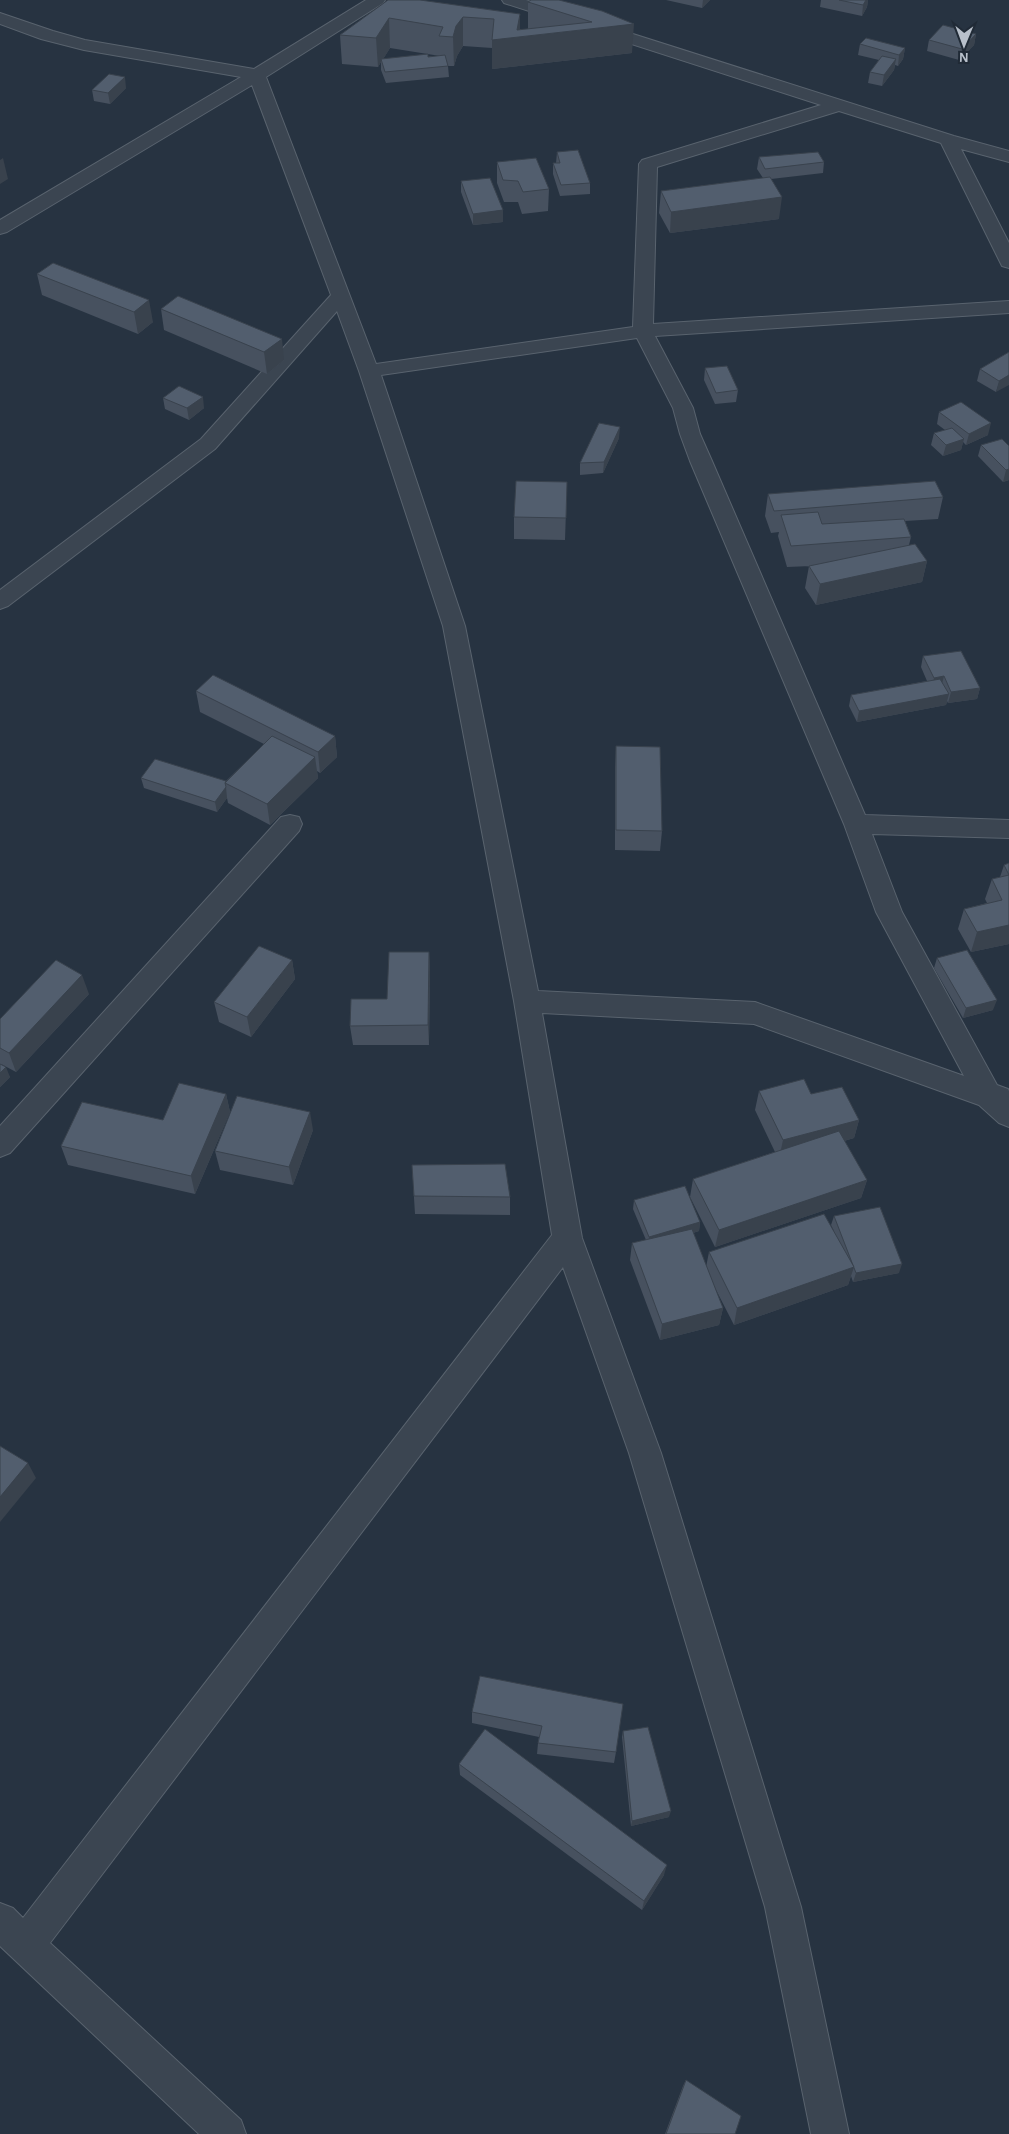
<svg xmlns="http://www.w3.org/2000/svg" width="1009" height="2134" viewBox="0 0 1009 2134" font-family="'Alegreya Sans',sans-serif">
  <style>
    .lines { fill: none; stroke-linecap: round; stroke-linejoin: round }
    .minor-casing { stroke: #59636e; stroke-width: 2 }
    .minor { fill: #3b4551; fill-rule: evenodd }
    .wall { fill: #47515f; fill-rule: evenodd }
    .shaded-wall { fill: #39424d }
    .building { fill: #525e6e; stroke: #39424d }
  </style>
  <rect width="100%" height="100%" fill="#273341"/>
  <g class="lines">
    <defs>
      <g id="minor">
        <path d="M366,0H385L383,3L266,77L376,364L633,327L639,164L642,160L821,105L504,3L502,0H526L954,136L1009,151V162L961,149L1009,243V268L1002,266L1000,262L941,143L839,111L657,167L653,324L1009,301V313L655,336L693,408L700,434L712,461L865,815L1009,820V838L872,834L902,912L997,1085L1008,1089L1009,1091V1127L999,1123L979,1105L754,1024L542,1013L582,1238L661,1453L801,1907L849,2134H811L765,1907L629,1453L563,1267L50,1943L241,2120L246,2134H199L0,1946V1903L13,1908L23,1918L552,1235L514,1001L443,626L359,371L337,311L215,449L8,606L0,609V590L201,439L331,295L252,85L7,232L0,234V220L241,77L84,50L41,39L0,24V13L53,31L85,40L254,69ZM637,338L673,408L680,434L690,461L844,824L876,912L964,1076L755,1002L538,991L465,626L381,375Z"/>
        <path d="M290,815L299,817L302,824L299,831L10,1153L0,1157V1126L281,817Z"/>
      </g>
    </defs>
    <use href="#minor" class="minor-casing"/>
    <use href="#minor" class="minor"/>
  </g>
  <g class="wall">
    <path d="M388,0L520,14V29H528V2L602,11L632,53L492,69V48L463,46L457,56L454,66H448L449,77L386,83L381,70V62L378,67L342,64L340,35ZM390,48L440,56L383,59Z"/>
    <path d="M666,0H710L702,8Z"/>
    <path d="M821,0H868L867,7L862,16L820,7Z"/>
    <path d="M976,34L974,45L959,60L927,51L929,40Z"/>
    <path d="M860,44L905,48L903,59L898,66L895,65L894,70L882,86L868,83L870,72L879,60L858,55Z"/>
    <path d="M126,88L110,104L94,101L92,90Z"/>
    <path d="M557,152L590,183V194L560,196L553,174V163H556Z"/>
    <path d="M759,157L824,162L823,173L771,179L779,219L670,233L659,213L661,191L763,178L757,169Z"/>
    <path d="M497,162L549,189L548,211L522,214L518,202H504L497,183Z"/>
    <path d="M461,181L503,222L473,225L461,192Z"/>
    <path d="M53,263L153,322L138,334L42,295L37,274Z"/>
    <path d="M161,309L284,360L267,374L164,330Z"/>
    <path d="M1009,352L996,392L977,381L980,369Z"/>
    <path d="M705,368L738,390L736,402L715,404L704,380Z"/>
    <path d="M163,398L204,408L189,420L165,409Z"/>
    <path d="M939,412L988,435L966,445L963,442L961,450L943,456L931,445L934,433L945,430L937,424Z"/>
    <path d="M619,438L603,473L580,475V463Z"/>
    <path d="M981,445L1009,446V480L1003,482L978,456Z"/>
    <path d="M567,482L565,540L514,539V517Z"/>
    <path d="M768,494L943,497L938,519L905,521L911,537L909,545L927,561L922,582L816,605L805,588L809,566H811L787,567L778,536L779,532L771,533L765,516Z"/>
    <path d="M923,656L980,688L977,699L948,703L947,701L946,705L857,722L849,706L851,695L927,681L921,667Z"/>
    <path d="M196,691L335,736L337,757L320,773L317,771L318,778L270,825L228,803L227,798L217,812L144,788L141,778L226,781L264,744L200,712Z"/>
    <path d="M616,746L662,831L660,851L615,850V767Z"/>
    <path d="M1009,863V944L971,952L958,929L964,909L987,903L985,899L992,879L1000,877L1004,865Z"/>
    <path d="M429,952L430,972L429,1045H353L350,1026L387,999Z"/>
    <path d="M937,958L993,1010L963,1018L934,968Z"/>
    <path d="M292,960L295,979L251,1037L219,1022L214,1002Z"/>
    <path d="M89,994L16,1072L1,1064L10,1077L0,1087V1019Z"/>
    <path d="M759,1091L811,1094L859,1120L854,1138L844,1141L867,1180L861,1198L715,1247L690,1197L693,1179L775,1152L755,1110Z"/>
    <path d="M226,1094L230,1112L195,1194L68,1165L61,1146L163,1120Z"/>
    <path d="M313,1130L293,1185L220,1170L215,1151Z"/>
    <path d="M412,1165L510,1197V1215L415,1214Z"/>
    <path d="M634,1200L700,1222L699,1231L693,1233L706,1267L709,1252L834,1231L831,1225L834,1216L899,1273L853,1282L851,1276L848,1285L734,1325L714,1286L723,1308L719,1325L660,1340L630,1260L632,1243L646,1240L633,1209Z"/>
    <path d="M480,1676L616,1752L614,1763L537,1754L538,1743L539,1737L472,1723V1712Z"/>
    <path d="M623,1731L669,1817L631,1826L622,1737Z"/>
    <path d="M459,1764L664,1875L642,1910L460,1775Z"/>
    <path d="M686,2080L735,2134H665L683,2086Z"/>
  </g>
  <g class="shaded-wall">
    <path d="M703,0H710L702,8Z"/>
    <path d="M866,0H868L867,7L862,16L863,5Z"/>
    <path d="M520,14V37L634,24L632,53L492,69V40L517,30Z"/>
    <path d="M463,17V46L457,56L454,66L453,37L456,26Z"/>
    <path d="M389,18L390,48L382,61L381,59V62L378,67L376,38Z"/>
    <path d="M976,34L974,45L959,60L962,49Z"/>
    <path d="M905,48L903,59L898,66L899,55Z"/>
    <path d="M896,59L894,70L882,86L884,75Z"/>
    <path d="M125,77L126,88L110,104L108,93Z"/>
    <path d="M3,158L8,179L0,184V160Z"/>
    <path d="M782,197L779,219L670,233L671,212Z"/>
    <path d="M503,210V222L473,225V214Z"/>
    <path d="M149,300L153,322L138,334L134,312Z"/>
    <path d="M282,339L284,360L267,374L264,352Z"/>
    <path d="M1009,375V385L996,392L999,381Z"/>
    <path d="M203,397L204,408L189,420L187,408Z"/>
    <path d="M991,423L988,435L966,445L969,434Z"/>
    <path d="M620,427L619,438L603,473L604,462Z"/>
    <path d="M964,439L961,450L943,456L946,445Z"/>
    <path d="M1009,469V480L1003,482L1006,470Z"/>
    <path d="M927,561L922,582L816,605L820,584Z"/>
    <path d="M944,676L941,688L931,689L934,678Z"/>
    <path d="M980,688L977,699L948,703L951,692Z"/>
    <path d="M949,694L946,705L857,722L859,711Z"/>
    <path d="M335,736L337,757L320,773L318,752Z"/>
    <path d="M315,757L318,778L270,825L267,804Z"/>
    <path d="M226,787L227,798L217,812L215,802Z"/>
    <path d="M1009,925V944L971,952L977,932Z"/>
    <path d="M429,952L430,972L429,1045L428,1025Z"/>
    <path d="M292,960L295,979L251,1037L247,1017Z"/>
    <path d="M82,975L89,994L16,1072L9,1053Z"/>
    <path d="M997,1000L993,1010L963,1018L966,1008Z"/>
    <path d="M6,1067L10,1077L0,1087V1073Z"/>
    <path d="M226,1094L230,1112L195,1194L191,1176Z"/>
    <path d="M310,1112L313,1130L293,1185L289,1167Z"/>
    <path d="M859,1120L854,1138L779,1159L783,1140Z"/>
    <path d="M867,1180L861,1198L715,1247L719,1230Z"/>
    <path d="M700,1222L699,1231L648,1246L649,1237Z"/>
    <path d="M902,1264L899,1273L853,1282L856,1273Z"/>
    <path d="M854,1267L848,1285L734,1325L737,1308Z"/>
    <path d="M723,1308L719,1325L660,1340L662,1324Z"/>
    <path d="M28,1463L36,1478L0,1522V1497Z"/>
    <path d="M671,1811L669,1817L631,1826L632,1821Z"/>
    <path d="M667,1865L664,1875L642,1910L644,1901Z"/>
  </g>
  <g class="building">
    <path d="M388,0H420L520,14L517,30L592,22L528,2L531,0H559L602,11L634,24L492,40L494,19L463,17L456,26L453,37L439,36L443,27L389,18L376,38L340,35Z"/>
    <path d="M839,0H866L863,5Z"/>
    <path d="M943,25L976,34L962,49L929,40Z"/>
    <path d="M866,38L905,48L899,55L860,44Z"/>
    <path d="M428,54V57L445,55L448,66L385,72L381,59Z"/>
    <path d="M882,56L896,59L884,75L870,72Z"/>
    <path d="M109,74L125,77L108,93L92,90Z"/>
    <path d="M578,150L590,183L561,185L553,163H560L557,152Z"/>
    <path d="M818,152L824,162L765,169L759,157Z"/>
    <path d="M536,158L549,189L523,192L518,181L503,180L497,162Z"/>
    <path d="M770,177L782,197L671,212L661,191Z"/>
    <path d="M490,178L503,210L473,214L461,181Z"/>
    <path d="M53,263L149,300L134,312L37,274Z"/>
    <path d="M178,296L282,339L264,352L161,309Z"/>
    <path d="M1009,352V375L999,381L980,369Z"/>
    <path d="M727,366L738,390L716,393L705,368Z"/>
    <path d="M179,386L203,397L187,408L163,398Z"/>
    <path d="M961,402L991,423L969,434L939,412Z"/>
    <path d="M599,423L620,427L604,462L580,463Z"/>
    <path d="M952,428L964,439L946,445L934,433Z"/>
    <path d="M1002,439L1009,446V469L1006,470L981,445Z"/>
    <path d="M516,481L567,482L566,518L514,517Z"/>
    <path d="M935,481L943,497L774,511L768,494Z"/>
    <path d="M818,512L822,524L904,519L911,537L791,546L781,515Z"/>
    <path d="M915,544L927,561L820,584L809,566Z"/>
    <path d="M961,651L980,688L951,692L944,676L934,678L923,656Z"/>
    <path d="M213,675L335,736L318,752L196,691Z"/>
    <path d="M940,679L949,694L859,711L851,695Z"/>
    <path d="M272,736L315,757L267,804L225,783Z"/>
    <path d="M616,746L660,747L662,831L616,830Z"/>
    <path d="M155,759L226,781L225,783L226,787L215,802L141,778Z"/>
    <path d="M1009,863V925L977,932L964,909L1002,900L992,879L1009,875L1004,865Z"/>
    <path d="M259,946L292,960L247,1017L214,1002Z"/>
    <path d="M967,950L997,1000L966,1008L937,958Z"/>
    <path d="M389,952H429L428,1025L350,1026L351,999H387Z"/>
    <path d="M56,960L82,975L9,1053L0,1048V1019Z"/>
    <path d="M0,1064L6,1067L0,1073Z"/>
    <path d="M804,1079L811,1094L842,1087L859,1120L783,1140L759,1091Z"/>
    <path d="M179,1083L226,1094L191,1176L61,1146L82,1102L163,1120Z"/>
    <path d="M237,1096L310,1112L289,1167L215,1151Z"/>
    <path d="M839,1131L867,1180L719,1230L693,1179Z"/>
    <path d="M505,1164L510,1197L414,1196L412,1165Z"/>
    <path d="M685,1186L700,1222L649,1237L634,1200Z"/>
    <path d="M880,1207L902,1264L856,1273L834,1216Z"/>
    <path d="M824,1214L854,1267L737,1308L709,1252Z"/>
    <path d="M692,1229L723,1308L662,1324L632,1243Z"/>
    <path d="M0,1446L28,1463L0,1497Z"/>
    <path d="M480,1676L623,1704L616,1752L538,1743L542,1726L472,1712Z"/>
    <path d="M648,1727L671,1811L632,1821L623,1731Z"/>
    <path d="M485,1729L667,1865L644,1901L459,1764Z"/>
    <path d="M686,2080L741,2116L735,2134H666Z"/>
  </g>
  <g transform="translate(964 45) rotate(181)" stroke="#202a36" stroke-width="4" paint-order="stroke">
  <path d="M0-4L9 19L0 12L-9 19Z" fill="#b8c0cb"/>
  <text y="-8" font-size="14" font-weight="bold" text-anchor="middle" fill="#b8c0cb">N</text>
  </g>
</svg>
